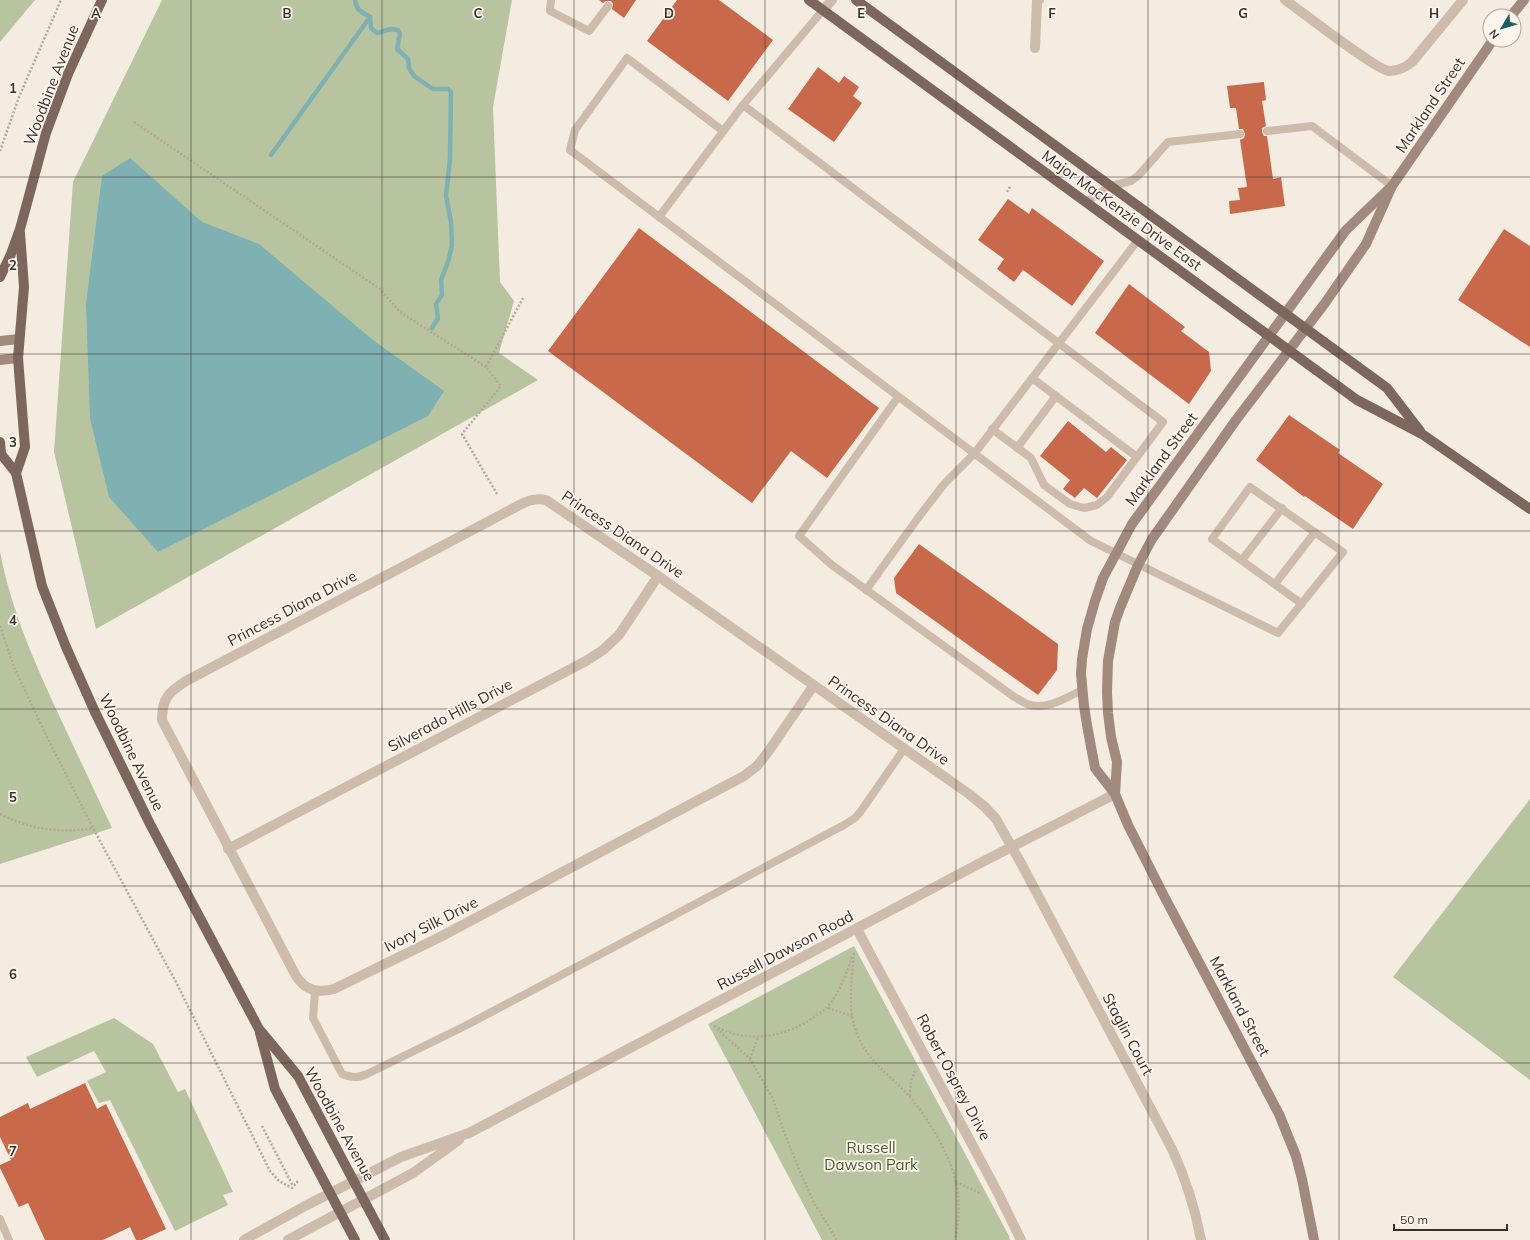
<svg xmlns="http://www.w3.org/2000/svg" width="1530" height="1240" viewBox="0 0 1530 1240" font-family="Mulish,sans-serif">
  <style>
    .green { fill: #b8c4a0 }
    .water { fill: #7fb0b2 }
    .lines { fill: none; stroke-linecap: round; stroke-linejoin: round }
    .stream { stroke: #7fb0b2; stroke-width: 4.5 }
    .building { fill: #c8694b }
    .path { stroke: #b9a596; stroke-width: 2.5; stroke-dasharray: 2 2; stroke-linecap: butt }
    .lane { stroke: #cdbbac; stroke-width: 8 }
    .street { stroke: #cdbbac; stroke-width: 10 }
    .secondary { stroke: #a18a7d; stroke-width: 10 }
    .primary { stroke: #7d675c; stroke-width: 10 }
    .grid { fill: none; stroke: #3b302b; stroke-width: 1; stroke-opacity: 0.55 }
    .labels { text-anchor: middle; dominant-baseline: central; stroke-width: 3.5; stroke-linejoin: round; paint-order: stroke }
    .street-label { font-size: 15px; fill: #3b302b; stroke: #fbf5ee }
    .park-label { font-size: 15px; fill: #4a5a2e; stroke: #fbf5ee }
    .grid-label { font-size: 13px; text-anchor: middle; font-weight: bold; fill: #3b302b; stroke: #fbf5ee; stroke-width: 3.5; stroke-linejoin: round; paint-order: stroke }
  </style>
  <rect width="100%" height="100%" fill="#f4ebe1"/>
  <g class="green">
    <path d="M0,0H35L0,42Z"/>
    <path d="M162,0H512L493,107L500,282L514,301L499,353L538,380L96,629L54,452L73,182Z"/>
    <path d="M0,551C11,612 38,670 64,726C80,760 96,794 112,828L0,864Z"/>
    <path d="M1530,799V1080L1393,977Z"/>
    <path d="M854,946L1009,1236L1010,1240H822L708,1024Z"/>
    <path d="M114,1018L153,1044L178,1092L185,1089L233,1192L223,1195L228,1205L175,1231L110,1100L99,1103L87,1081L106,1072L94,1051L37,1077L26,1057Z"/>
  </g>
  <path class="water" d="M130,158L202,222L259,244L373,340L444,391L428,416L158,552L109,497L90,418L86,304L102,176Z"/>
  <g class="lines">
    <g class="stream">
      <path d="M355,0C357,12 361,11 370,17"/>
      <path d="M370,17L371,28L377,33L391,29L398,30L400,34L397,49L408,59L409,68L414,76L433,89H448L451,92L450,158L446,196L451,222L452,245L448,262L441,280L442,295L436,304L438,318L432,328"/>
      <path d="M271,155L370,17"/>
    </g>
  </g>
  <g class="building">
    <path d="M599,0H636L624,18L612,9L613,4L611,1H606L603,3Z"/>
    <path d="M677,0H719L773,40L728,101L647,41Z"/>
    <path d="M818,67L839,83L844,76L859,87L853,96L862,103L834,142L788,109Z"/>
    <path d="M1264,82L1266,100L1262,101L1266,126L1262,128V132L1264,136H1267L1273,179L1281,177L1285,206L1230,214L1229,201L1240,200L1238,188L1247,187L1240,140L1244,138L1245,134L1243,129H1239L1236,108H1230L1227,86Z"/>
    <path d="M1008,199L1029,214L1032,208L1104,261L1072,306L1023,270L1014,282L997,269L1004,259L978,240Z"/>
    <path d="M639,228L879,408L827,478L791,451L752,503L548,351Z"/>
    <path d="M1504,229L1530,246V347L1458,300Z"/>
    <path d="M1129,284L1185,327L1181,331L1209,352L1211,371L1189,404L1095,333Z"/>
    <path d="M1289,415L1340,450L1338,453L1383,484L1353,529L1305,496L1304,497L1256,460Z"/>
    <path d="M1068,421L1106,452L1111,447L1127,460L1097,498L1084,488L1075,498L1063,489L1070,480L1040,456Z"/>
    <path d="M919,544L1058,644L1057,670L1038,695L896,593L894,578Z"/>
    <path d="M85,1083L97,1109L106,1104L166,1229L142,1240H136L130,1227L103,1240H45L28,1203L19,1207L0,1168V1165L11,1160L0,1137V1117L28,1103L30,1109Z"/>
  </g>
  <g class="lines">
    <g class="path">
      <path d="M134,122L380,289L400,312L486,367"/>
      <path d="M0,151L19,97L61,0"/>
      <path d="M1007,192L1011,185"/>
      <path d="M497,494L462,434L501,386L486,367L523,298"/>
      <path d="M0,626L14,667L45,733L93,828L177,984L270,1171L279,1181L292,1188L298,1181"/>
      <path d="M0,814C30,829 60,834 93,828"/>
      <path d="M854,953C852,979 847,1006 856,1031C868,1064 889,1073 910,1097C928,1118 950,1155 956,1182C960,1201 959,1221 955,1240"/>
      <path d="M828,1008L852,1016"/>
      <path d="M714,1026L750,1059L773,1099L784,1132L798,1167L814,1203L837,1240"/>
      <path d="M718,1028C750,1043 786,1037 814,1017C818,1014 825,1011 828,1006C840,992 846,974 852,957"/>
      <path d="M750,1059L758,1037"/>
      <path d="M910,1096L911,1081L916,1069"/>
      <path d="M262,1126L293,1186"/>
      <path d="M956,1182L982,1194"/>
    </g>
    <g class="lane">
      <path d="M551,0L550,11L589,31L608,6"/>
      <path d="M743,105L1163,422L1107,497L1097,505L1084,508L1070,504L1044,485L1031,458L992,429"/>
      <path d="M723,131L627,58L575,130L570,150L1091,541L1278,633L1343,552L1250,487L1212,539L1302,604"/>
      <path d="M1267,131L1312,126L1392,186"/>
      <path d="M1086,202L1110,186L1131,181L1138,176L1168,142L1240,134"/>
      <path d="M659,217L743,105L823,10"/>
      <path d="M1032,378L1137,457"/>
      <path d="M898,397L799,536L832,565L1013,696C1018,699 1022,702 1027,704C1046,711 1066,698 1082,690"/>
      <path d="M1017,448L1056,396"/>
      <path d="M1242,560L1282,508"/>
      <path d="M1275,584L1315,532"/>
      <path d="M866,590L918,518L944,484L974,454L1138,240"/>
      <path d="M315,992L313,1018L342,1074C352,1078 358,1078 367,1074L465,1026L844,825L855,818L861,811L904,749"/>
      <path d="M0,1219L9,1240"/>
    </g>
    <g class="street">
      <path d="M1285,0C1301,11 1376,70 1389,71C1397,71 1406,67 1412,62L1463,0"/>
      <path d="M823,10L832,0"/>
      <path d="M1035,48L1037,2L1039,0"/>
      <path d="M814,685L768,752L757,766L744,776L440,937L334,989C317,993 306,991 296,976L162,720C162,698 169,692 186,681L512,509C523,503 533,497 546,500L658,576L969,794L985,807L996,819L1022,865L1172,1149C1186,1179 1195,1208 1201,1240"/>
      <path d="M228,849L586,661L603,650L619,635L658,576"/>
      <path d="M857,929L999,1195L1021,1240"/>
      <path d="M244,1240L305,1206L401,1157L469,1133L490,1122L986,860L1115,794"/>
      <path d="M288,1240L413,1173L459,1140"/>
    </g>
    <g class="secondary">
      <path d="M1511,16L1524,0"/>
      <path d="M0,341L19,339"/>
      <path d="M0,360L18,358"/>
      <path d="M1115,794L1117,762L1111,737L1108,713L1107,692L1108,661L1115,622L1120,608L1138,565L1152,539L1236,420L1325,303L1366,244L1392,186L1493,40"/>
      <path d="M1314,1240L1302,1179L1296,1156L1279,1114L1164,896L1128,825L1115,794L1095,768L1087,725L1084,706L1081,674L1082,659L1087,629L1095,601L1103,578L1132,524L1346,230L1392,186"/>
    </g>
    <g class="primary">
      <path d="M809,0L1357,400L1422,434L1530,509"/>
      <path d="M856,0L1387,388L1420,431"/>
      <path d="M0,277L11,254L20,229L46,133L68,74L102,0"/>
      <path d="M0,442L1,454L16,473L42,586L66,647L95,712L150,824L259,1029L298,1076L385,1240"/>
      <path d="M16,473L25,447L18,358L24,287L20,233"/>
      <path d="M260,1033L275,1089L355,1240"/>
    </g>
  </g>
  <path class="grid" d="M191,0V1240M382,0V1240M574,0V1240M765,0V1240M956,0V1240M1148,0V1240M1339,0V1240M0,177H1530M0,354H1530M0,531H1530M0,709H1530M0,886H1530M0,1063H1530"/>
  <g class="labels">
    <g class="street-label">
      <text transform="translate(51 85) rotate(-69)">Woodbine Avenue</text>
      <text transform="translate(1430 105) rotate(-56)">Markland Street</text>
      <text transform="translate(1122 210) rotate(36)">Major MacKenzie Drive East</text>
      <text transform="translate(1161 459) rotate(-54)">Markland Street</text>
      <text transform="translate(623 534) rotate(34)">Princess Diana Drive</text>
      <text transform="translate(292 608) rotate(-28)">Princess Diana Drive</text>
      <text transform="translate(450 715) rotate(-28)">Silverado Hills Drive</text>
      <text transform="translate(889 720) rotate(35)">Princess Diana Drive</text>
      <text transform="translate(132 752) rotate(64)">Woodbine Avenue</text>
      <text transform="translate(431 924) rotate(-27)">Ivory Silk Drive</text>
      <text transform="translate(785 950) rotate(-28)">Russell Dawson Road</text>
      <text transform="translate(1240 1006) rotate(62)">Markland Street</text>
      <text transform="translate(1128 1034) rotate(62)">Staglin Court</text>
      <text transform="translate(954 1077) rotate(62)">Robert Osprey Drive</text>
      <text transform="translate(340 1124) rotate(61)">Woodbine Avenue</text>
    </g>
    <g class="park-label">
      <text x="871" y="1147">Russell<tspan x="871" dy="17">Dawson Park</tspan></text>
    </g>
  </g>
  <g class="grid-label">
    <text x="96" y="18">A</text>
    <text x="287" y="18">B</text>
    <text x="478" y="18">C</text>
    <text x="669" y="18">D</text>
    <text x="861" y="18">E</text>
    <text x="1052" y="18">F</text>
    <text x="1243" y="18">G</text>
    <text x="1434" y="18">H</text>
    <text x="13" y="93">1</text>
    <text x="13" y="270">2</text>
    <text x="13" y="447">3</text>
    <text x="13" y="625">4</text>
    <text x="13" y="802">5</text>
    <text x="13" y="979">6</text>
    <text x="13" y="1156">7</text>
  </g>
  <g transform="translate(1502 28) rotate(232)"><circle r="19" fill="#fbf5ee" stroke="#aea6a0"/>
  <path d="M0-3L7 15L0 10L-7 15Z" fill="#1f5a5e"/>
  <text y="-6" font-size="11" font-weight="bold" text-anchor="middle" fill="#3b302b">N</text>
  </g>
  <path d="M1394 1224v6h113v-6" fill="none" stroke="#3b302b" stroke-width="2"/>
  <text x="1400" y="1224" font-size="12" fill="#3b302b" stroke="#fbf5ee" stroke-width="3" paint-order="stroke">50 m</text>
</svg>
